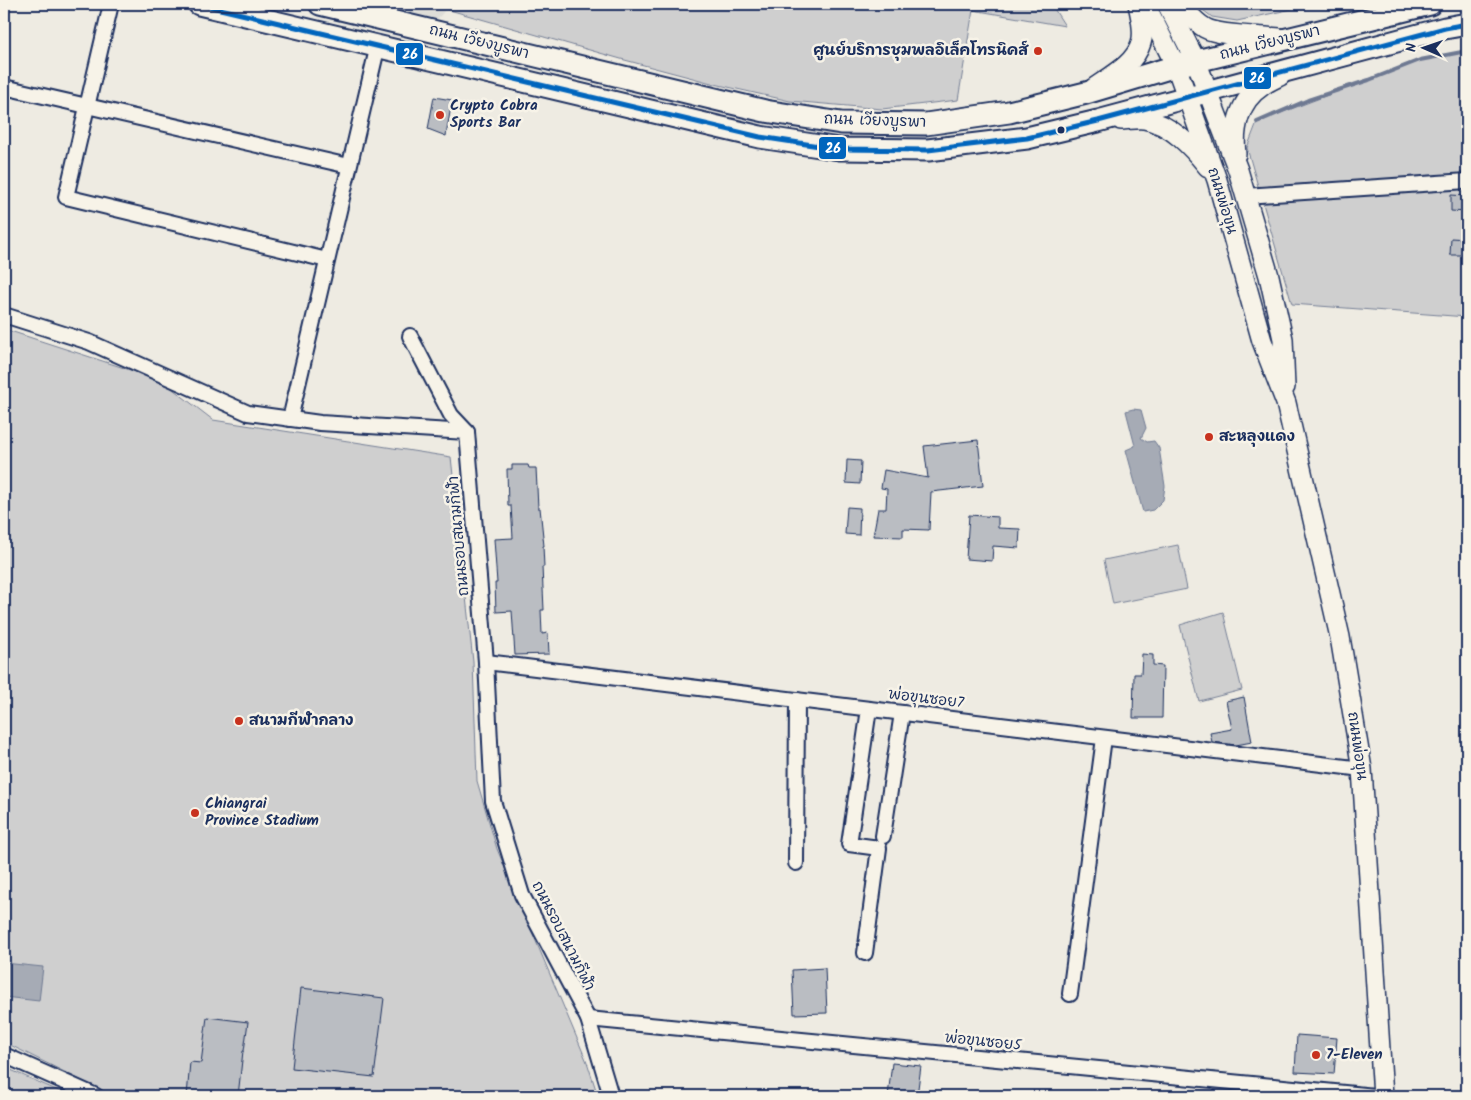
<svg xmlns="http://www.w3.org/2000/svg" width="1471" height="1100" viewBox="0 0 1471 1100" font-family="Kalam,'Playpen Sans Thai',sans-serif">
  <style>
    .built { fill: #deddd8 }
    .green { fill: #cfcfcf; stroke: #757f96 }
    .water { fill: #a6abb5; stroke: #6e7992 }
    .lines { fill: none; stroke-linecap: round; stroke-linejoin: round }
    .stream { stroke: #6e7992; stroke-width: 4 }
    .building { fill: #babdc2; stroke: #1b2f5e }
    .street-casing { stroke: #1b2f5e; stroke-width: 18 }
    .secondary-casing { stroke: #1b2f5e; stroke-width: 22 }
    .primary-casing { stroke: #1b2f5e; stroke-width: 25 }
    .street { stroke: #f7f3e8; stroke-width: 14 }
    .secondary { stroke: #f7f3e8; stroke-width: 19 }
    .primary { stroke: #f7f3e8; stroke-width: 21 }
    .bus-1-casing { stroke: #f7f3e8; stroke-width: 9 }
    .bus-1 { stroke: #0065bd; stroke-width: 5 }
    .poi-dot { fill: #c8321e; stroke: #f7f3e8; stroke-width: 2 }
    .bus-dot { fill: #1b2f5e; stroke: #f7f3e8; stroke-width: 2 }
    .labels { text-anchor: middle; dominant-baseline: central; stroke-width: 5; stroke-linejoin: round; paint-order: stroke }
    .street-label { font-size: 15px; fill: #1b2f5e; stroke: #f7f3e8 }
    .poi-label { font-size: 15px; font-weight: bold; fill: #1b2f5e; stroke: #f7f3e8; text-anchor: start }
    .line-badge { stroke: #f7f3e8; stroke-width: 2 }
    .badge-label { font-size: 14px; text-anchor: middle; font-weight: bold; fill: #fff }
  </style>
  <rect width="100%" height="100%" fill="#eeebe2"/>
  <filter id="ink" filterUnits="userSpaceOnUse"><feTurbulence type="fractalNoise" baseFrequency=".02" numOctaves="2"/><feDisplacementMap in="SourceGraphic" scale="10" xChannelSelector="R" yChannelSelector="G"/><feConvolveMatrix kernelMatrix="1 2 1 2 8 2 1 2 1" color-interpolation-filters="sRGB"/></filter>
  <g filter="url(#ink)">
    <path class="built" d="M351,4H449L446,9L433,24Z"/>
    <g class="green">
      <path d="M449,4H1051L1065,26L973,10L958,100L882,109L790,101L719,85L621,59L446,9Z"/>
      <path d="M1195,4H1315L1237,21L1212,17Z"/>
      <path d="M1467,51V317L1292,304L1247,148L1257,122L1420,60Z"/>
      <path d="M4,329L161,380L213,420L451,457L473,662L477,781L497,849L587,1062L598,1096H113L4,1042Z"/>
      <path d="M1178,545L1187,589L1113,604L1104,560Z"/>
      <path d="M1223,612L1242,690L1199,701L1180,625Z"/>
      <path d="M4,1067L70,1096H4Z"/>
    </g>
    <g class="water">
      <path d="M1133,409L1141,410L1146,428L1141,438L1147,442L1154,441L1159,448L1165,486L1163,500L1153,510L1143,512L1126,450L1135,446L1126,411Z"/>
      <path d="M4,963L43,967L39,1001L4,997Z"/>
    </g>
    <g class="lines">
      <path class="stream" d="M1257,122L1308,100L1369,80L1420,60L1467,51"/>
    </g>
    <g class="building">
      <path d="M434,97L452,100L446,136L428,129Z"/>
      <path d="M1451,195L1467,196V212L1451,211Z"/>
      <path d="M1451,238L1467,239V255H1450Z"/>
      <path d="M978,440L983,486L931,492L929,530L903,529V537L873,536L878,509H886L887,489L881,488L884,470L928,478L924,446Z"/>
      <path d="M847,460L861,461L860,484L846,483Z"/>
      <path d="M512,465H528L529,468H536L538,508H540L544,546H543L544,567H542L544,610H541L542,634L548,633L549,654L515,655L512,611L496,612L495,583H497L494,539L513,538L511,506H508L507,469H512Z"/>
      <path d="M847,507L860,508L859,535L845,534Z"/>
      <path d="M969,515L998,517V528L1020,529L1019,548L993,546L992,561L966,559Z"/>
      <path d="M1142,654L1153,655V665L1163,666L1162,718H1133L1134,674H1141Z"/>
      <path d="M1244,697L1252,742L1236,745L1212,742L1210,733L1232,729L1226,701Z"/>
      <path d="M825,968L827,1013L794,1014L792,970Z"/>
      <path d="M301,988L384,998L374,1077L292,1068Z"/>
      <path d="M207,1017L248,1022L244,1051H243L238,1096H187L190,1062L201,1063Z"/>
      <path d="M1297,1035L1337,1038L1334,1074L1295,1072Z"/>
      <path d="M892,1063L921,1066L917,1096H888Z"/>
    </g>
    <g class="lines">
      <defs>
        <g id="street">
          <path d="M111,4L66,197L327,260"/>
          <path d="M4,87L349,166"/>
          <path d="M1245,196L1467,181"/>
          <path d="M4,315L89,342L248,413L320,423L467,432L486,662L493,801L522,895L588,1019L611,1096"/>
          <path d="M410,336L451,415L467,432"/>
          <path d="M290,419L378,45"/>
          <path d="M486,662L1362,769"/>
          <path d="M883,836L902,713"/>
          <path d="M796,863L797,700"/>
          <path d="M865,953L879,848L849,844L869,709"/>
          <path d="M1070,994L1104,738"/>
          <path d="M588,1019L1375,1096"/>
          <path d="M4,1055L96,1096"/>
        </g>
        <g id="secondary">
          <path d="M1145,4L1176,66L1217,180L1262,341L1286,403L1340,637L1362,769L1383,1096"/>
          <path d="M1167,4L1196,61L1238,170L1269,276L1283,339L1285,387"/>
          <path d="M1179,4C1187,12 1195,22 1205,28C1219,36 1262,36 1279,38"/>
          <path d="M1094,88C1111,76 1135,64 1141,43C1145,31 1140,15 1138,4"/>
          <path d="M1121,120C1128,120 1137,118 1144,119C1171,124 1192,147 1208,167"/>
          <path d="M1236,154C1233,128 1239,101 1262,86C1267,82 1274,79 1280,76"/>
        </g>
        <g id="primary">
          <path d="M199,4L760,137L839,149L928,150L1027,138L1098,121L1445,28L1467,24"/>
          <path d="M320,4L765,111L841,123L926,124L1009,112L1086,93L1176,66L1430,4"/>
        </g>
      </defs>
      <use href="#street" class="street-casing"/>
      <use href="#secondary" class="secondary-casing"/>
      <use href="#primary" class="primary-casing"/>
      <use href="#street" class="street"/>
      <use href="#secondary" class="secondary"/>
      <use href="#primary" class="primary"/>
      <defs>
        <path id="bus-1" d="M199,4L760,137L839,149L928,150L1027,138L1098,121L1445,28L1467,24"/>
      </defs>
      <use href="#bus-1" class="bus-1-casing"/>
      <use href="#bus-1" class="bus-1"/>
    </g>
  </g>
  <g class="poi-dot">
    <circle cx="1038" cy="51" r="5"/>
    <circle cx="440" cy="115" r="5"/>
    <circle cx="1209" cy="437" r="5"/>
    <circle cx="239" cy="721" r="5"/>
    <circle cx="195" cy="813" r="5"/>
    <circle cx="1316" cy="1055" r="5"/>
  </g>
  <circle class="bus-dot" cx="1061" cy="130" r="4.5"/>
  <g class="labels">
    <g class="street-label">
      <text transform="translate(479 42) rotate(14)">ถนน เวียงบูรพา</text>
      <text transform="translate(1270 43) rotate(-14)">ถนน เวียงบูรพา</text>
      <text transform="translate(875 121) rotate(2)">ถนน เวียงบูรพา</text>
      <text transform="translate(1222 201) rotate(73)">ถนนพ่อขุน</text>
      <text transform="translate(459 536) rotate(-95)">ถนนรอบสนามกีฬา</text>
      <text transform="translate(926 699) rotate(7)">พ่อขุนซอย7</text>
      <text transform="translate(1357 746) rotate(82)">ถนนพ่อขุน</text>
      <text transform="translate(563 936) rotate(63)">ถนนรอบสนามกีฬา</text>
      <text transform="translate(983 1042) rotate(6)">พ่อขุนซอย5</text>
    </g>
    <g class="poi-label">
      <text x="1028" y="51" text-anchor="end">ศูนย์บริการชุมพลอิเล็คโทรนิคส์</text>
      <text x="450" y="106">Crypto Cobra<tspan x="450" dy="17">Sports Bar</tspan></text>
      <text x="1219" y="437">สะหลุงแดง</text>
      <text x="249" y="721">สนามกีฬากลาง</text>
      <text x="205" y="804">Chiangrai<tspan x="205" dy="17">Province Stadium</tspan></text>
      <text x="1326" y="1055">7-Eleven</text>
    </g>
  </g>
  <g class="line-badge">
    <rect x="395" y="42" width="29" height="24" rx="5" fill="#0065bd"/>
    <rect x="1243" y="66" width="29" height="24" rx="5" fill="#0065bd"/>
    <rect x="818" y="136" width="29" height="24" rx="5" fill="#0065bd"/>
  </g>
  <g class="badge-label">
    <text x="410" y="59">26</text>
    <text x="1257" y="83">26</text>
    <text x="833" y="153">26</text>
  </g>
  <rect width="1471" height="1100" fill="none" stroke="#f7f3e8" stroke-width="20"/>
  <rect x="10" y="10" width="1451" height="1080" fill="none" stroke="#1b2f5e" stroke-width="2" filter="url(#ink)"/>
  <g transform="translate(1424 48) rotate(272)" stroke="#f7f3e8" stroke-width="4" paint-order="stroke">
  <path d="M0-4L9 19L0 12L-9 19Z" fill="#1b2f5e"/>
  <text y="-8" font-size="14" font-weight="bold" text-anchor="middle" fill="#1b2f5e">N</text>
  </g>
</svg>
